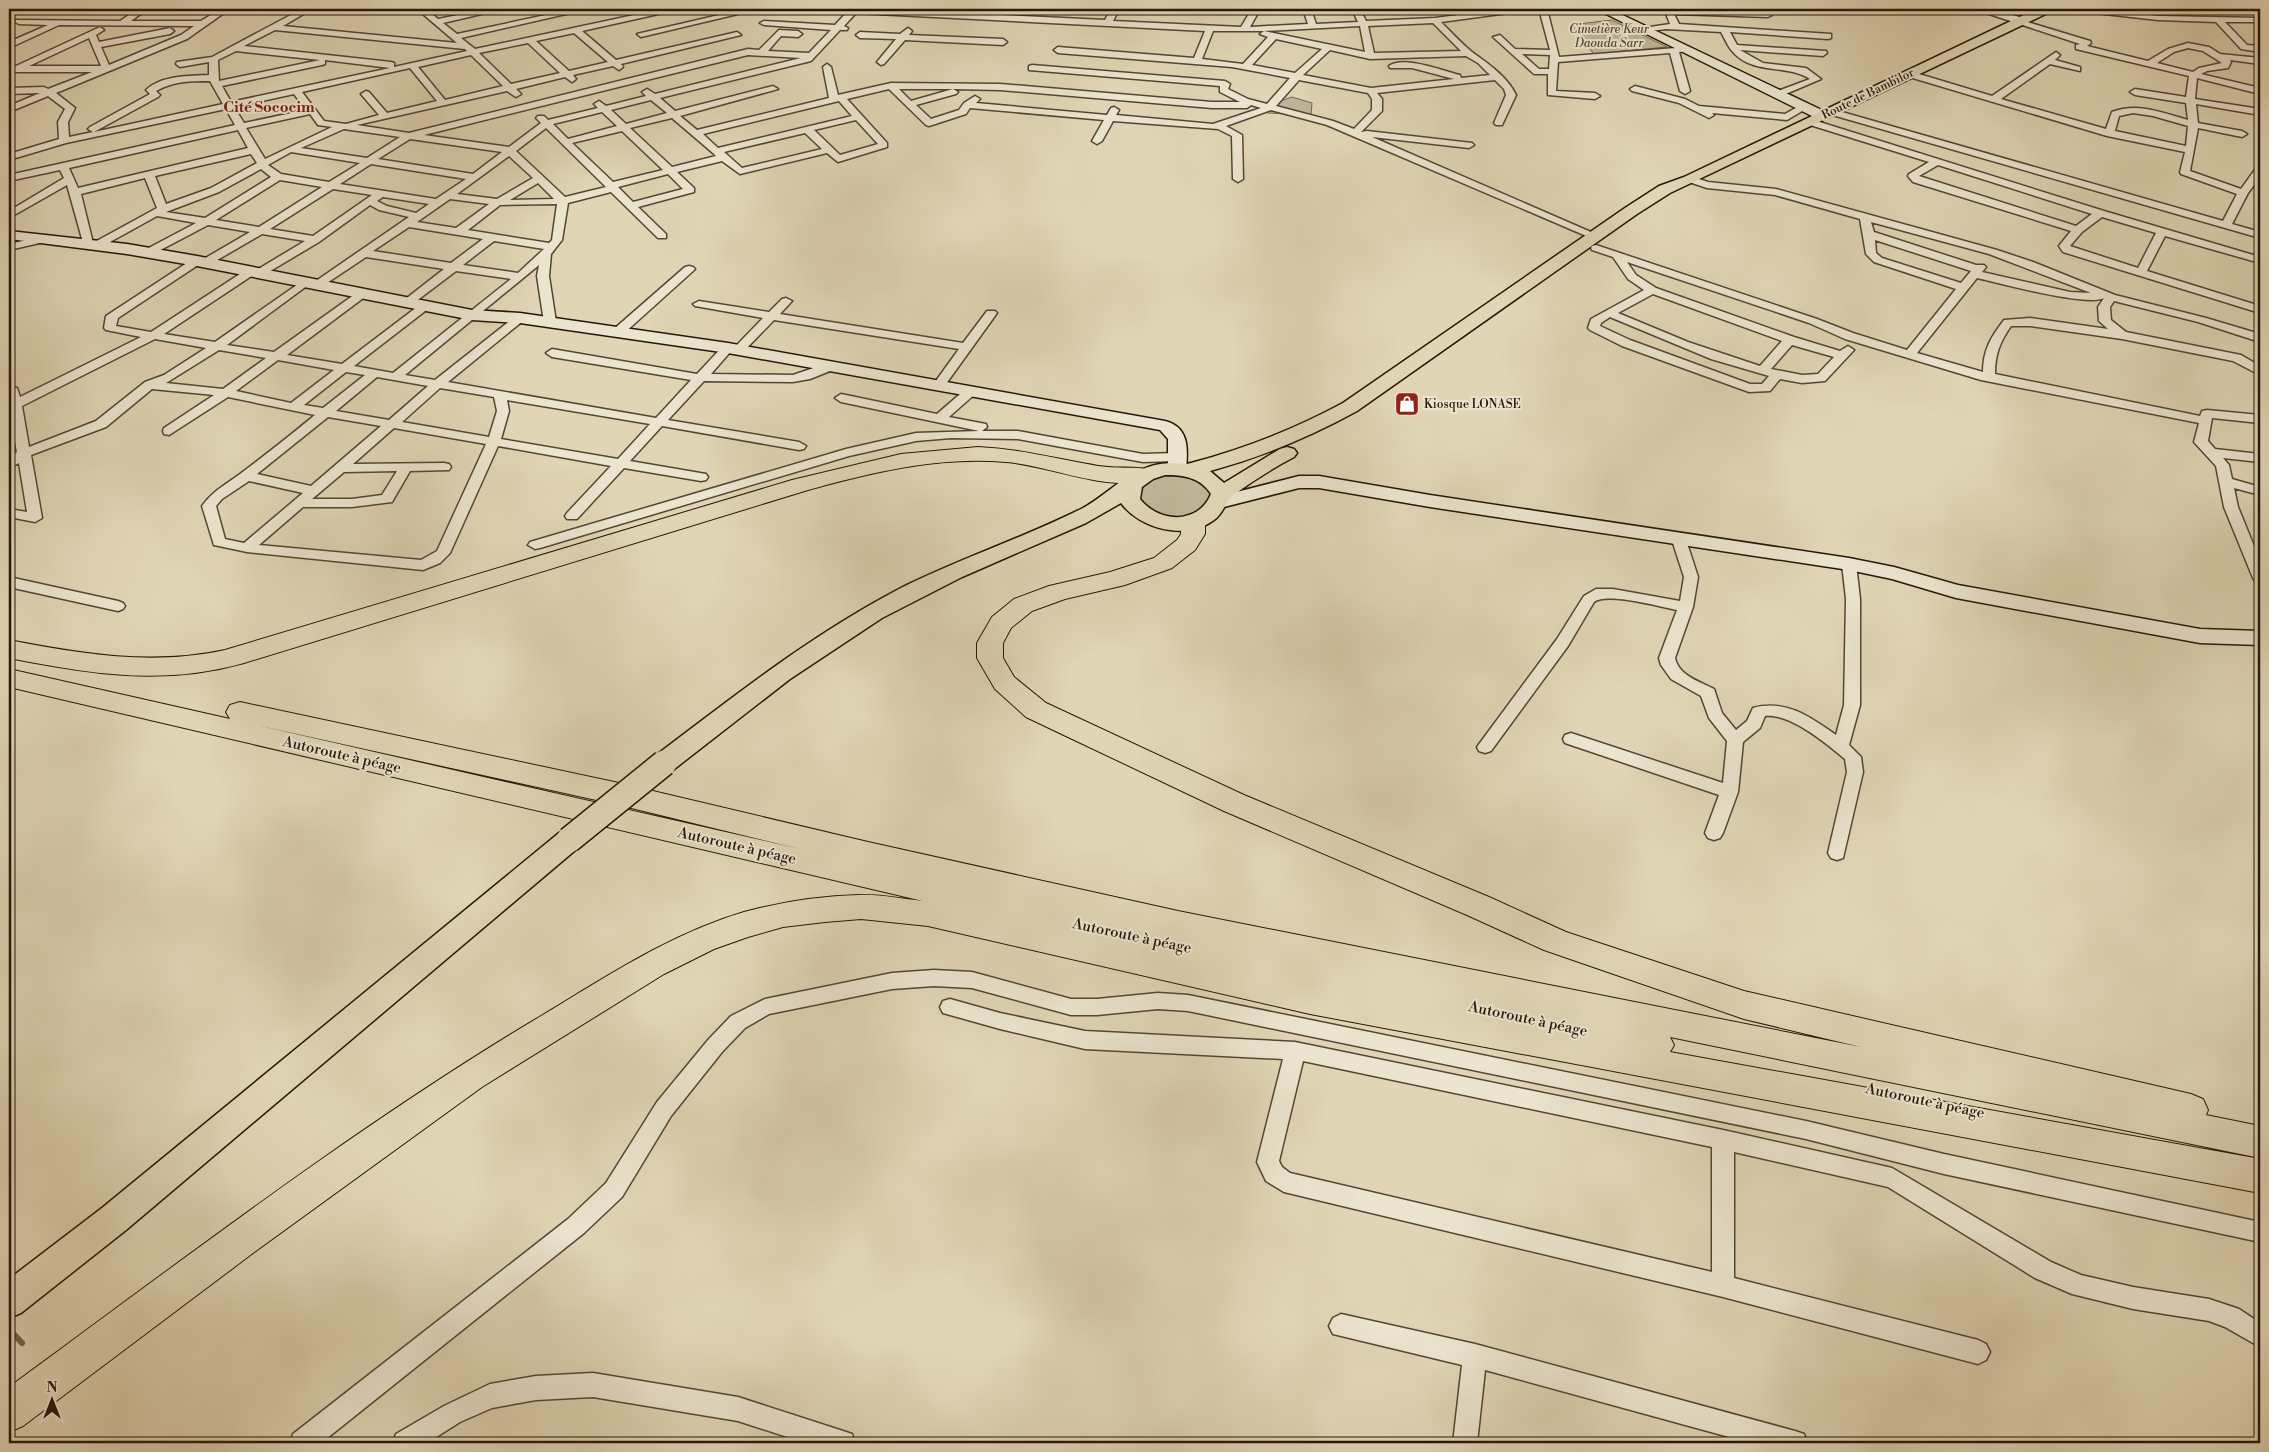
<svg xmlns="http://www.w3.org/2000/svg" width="2269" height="1452" viewBox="0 0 2269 1452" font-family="'Libre Bodoni',serif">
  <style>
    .green { fill: #c0b598; stroke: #726650 }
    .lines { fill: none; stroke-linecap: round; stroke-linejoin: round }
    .stream { stroke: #6f624d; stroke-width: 6 }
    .street-casing { stroke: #544634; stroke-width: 3 }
    .secondary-casing { stroke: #251709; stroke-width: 3 }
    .primary-casing { stroke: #251709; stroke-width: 3 }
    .highway-casing { stroke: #251709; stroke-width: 2 }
    .street { fill: #ebe4cf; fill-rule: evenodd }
    .secondary { fill: #ebe4cf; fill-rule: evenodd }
    .primary { fill: #e0d5b5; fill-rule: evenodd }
    .highway { fill: #e0d5b5; fill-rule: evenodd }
    .primary-bridge-casing { stroke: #251709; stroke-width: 28; stroke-linecap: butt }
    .primary-bridge { stroke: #e0d5b5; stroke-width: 25 }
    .labels { text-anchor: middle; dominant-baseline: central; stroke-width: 4; stroke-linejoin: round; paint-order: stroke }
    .far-park-label { font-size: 12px; font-style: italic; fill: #544634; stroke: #ebe4cf }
    .far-street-label { font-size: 12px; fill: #251709; stroke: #ebe4cf }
    .far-poi-label { font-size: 12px; fill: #251709; stroke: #ebe4cf; text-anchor: start }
    .far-quarter-label { font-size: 15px; font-weight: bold; fill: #7a1f14; stroke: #ebe4cf }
    .street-label { font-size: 15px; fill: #251709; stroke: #ebe4cf }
  </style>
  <rect width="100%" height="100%" fill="#e0d5b5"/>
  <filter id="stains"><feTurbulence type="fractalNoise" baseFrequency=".004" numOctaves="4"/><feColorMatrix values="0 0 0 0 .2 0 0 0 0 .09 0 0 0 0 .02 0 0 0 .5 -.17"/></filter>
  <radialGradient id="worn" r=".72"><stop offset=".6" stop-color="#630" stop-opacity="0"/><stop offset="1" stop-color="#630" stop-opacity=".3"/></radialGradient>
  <g class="green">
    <path d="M1612,20L1667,47L1594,54L1570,25Z"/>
    <path d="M1292,97L1312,103L1311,115L1268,113L1258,107L1259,102L1275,103Z"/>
    <path d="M1171,473L1203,480L1214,499L1187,519L1152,516L1135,492L1141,483Z"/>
  </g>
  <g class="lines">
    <path class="stream" d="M9,1329L22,1343"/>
    <defs>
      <g id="street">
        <path d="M138,9H147L131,21H201L220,9H264L260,11L224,13L187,39L56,93L75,108L68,122L69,137L93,132L88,129L90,127L150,94L146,90C162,75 189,76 209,75V62L180,67L176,64L177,62L212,57L302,9H312L283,26L457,43L417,9H426L438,19L488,9H503L443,23L457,34L574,9H588L461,38L475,49L662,9H676L672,11L582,31L616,60L737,32L741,35L621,64L623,67L619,70L613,66L573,75L576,79L572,82L565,77L516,89L521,94L516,97L507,91L357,125L409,133L748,49L759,50L779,30L798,31L802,34L798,37L781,36L768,51L809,53L831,30L764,25L760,23L764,21L835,25L847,12L833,11L829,9H876L1105,20L1111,9H1119L1113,21L1241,27L1252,9H1260L1250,27L1308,24L1303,9H1311L1316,24L1358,22L1352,9H1360L1366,21L1435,18L1505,9H1527L1523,11L1441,22C1451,32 1461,43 1472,52C1488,64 1507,76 1516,95L1502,125H1496L1494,123L1506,95L1504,89L1495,80L1377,93L1382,99V111L1361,132L1367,131L1472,143L1474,145L1469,148L1372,137L1600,236L1595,239L1591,238L1327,125L1271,110L1226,126L1242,135L1243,179L1238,182L1233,179L1232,136L1218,129L1113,121L1102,141L1097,144L1092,141L1104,120L970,108L966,114L929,126L926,125L889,89L847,99L887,143V147L838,162L827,153L740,174L722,161L677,172L694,188V192L638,207L666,234V238H658L611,192L568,203L562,240L551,254L549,276L556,322L554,324L550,326L544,322L537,276L539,265L405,375L435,380L516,316H524L526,318L524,320L448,382L656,418L691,380L552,357L546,353L552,349L697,374L724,345L728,344L734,348L763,318L695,306L693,304L699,301L769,312L782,299L786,298L792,301L780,314L963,343L987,311H995L997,313L943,388H935L933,385L959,349L774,320L742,353L738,354L732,350L711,374L793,375L831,362L835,363L837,366L835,369L810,379L793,382L704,381L668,420L799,442L806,446L804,449L799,450L662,426L630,461L706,474L708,477L706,480L701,481L624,468L577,519H567L565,516L567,513L611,466L498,446L450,553L440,563L423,570L247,552L214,545L202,506C213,490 229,483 244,471C268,453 292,434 315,415L228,397L169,435L164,434L163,431L164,428L214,395L152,389L106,427L31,455L42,518L35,522L9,517V509L27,512L19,463L9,468V458L17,452L9,412V386L17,388L20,397L141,337L106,330L104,328L106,316L193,259L202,260L250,232L208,225L151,255H143L142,253L143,251L196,223L157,216L101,247L84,246L67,185L9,218V211L64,178L60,170L9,181V175L235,125L226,109L66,143L9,160V154L59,139L58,122L65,109L48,96L9,112V106L40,93L9,94V88L44,87L48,89L92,72H9V66H16L100,27L104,30L96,35L99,42L170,28L174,31L170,34L101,47L109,65L181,35L194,26L59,25L9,48V42L48,25L19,24L15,22L16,20L120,21ZM856,13L1205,31L1194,58L1058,47L1054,50L1058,53L1232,67L1290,78L1267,104L1248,99L1228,89L1230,84L1225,81L1032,65L1029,66V70L1220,86V92L1240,102H1212L1000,84L891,83L838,95L831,67L827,64L823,67L829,98L697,130L680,116L778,89L773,86L675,111L660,98L811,61L840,30H847L848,28L844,26ZM1433,23L1461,51L1374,53L1368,26ZM1360,26L1365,52L1264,31ZM275,30L465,49L467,51L394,67V63L391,62L244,46ZM1213,31H1264L1260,34L1268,37L1243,64L1202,59ZM574,33L608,62L569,71L536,41ZM89,38L101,66H29ZM1276,39L1322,49L1295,73L1252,65ZM528,43L560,73L511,84L479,53ZM1330,50L1370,59L1466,56L1478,63L1490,75L1461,78L1460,75C1443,71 1403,55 1389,66L1390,68H1412L1454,79L1371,88L1303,75ZM236,51L320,60L219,81L218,60ZM471,55L503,86L445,100L418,67ZM748,55L801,58L655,94L647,89L642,92L646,96L606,106L599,101L594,104L598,108L548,120L544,116H538L536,118L541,123L509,147L424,135ZM325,60L390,68L231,102L222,86L322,65L325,64ZM410,68L437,101L387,113L369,92L366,91L361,94L379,115L346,124L324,121L302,92ZM1299,80L1368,93L1372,99V110L1354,129L1333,121L1276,106ZM210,81L223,104L94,132L158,97L160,95L156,91C173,81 191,81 210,81ZM899,89H953L911,101ZM953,89L1000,90L1212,108H1247L1251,105L1261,108L1213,124L1116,115L1119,110L1114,107L1111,108L1107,115L976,103L980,99L975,96L964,103L959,110L931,119L916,105L956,94L958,92ZM294,94L306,110L244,123L234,107ZM651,100L667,113L626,124L611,110ZM839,101L852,116L718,148L703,134ZM602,112L617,126L568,139L553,124ZM310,114L318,125L332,127L265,159L246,128ZM672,118L713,153L716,156L672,167L630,128ZM856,120L878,144L840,155L814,130ZM546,128L606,187L565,197L516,151ZM344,129L400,137L367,158L301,148ZM238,130L248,148L78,188L69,168ZM622,131L663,170L613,182L572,143ZM805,133L822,149L742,168L724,152ZM410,139L502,152L473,174L378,159ZM291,152L360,163L329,182L281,174L268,165ZM251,154L257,163L211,188L166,204L155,176ZM509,156L533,178L497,199L457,194ZM371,164L466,179L436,199L340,184ZM261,169L271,177L205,218L166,212L219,192ZM668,174L683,189L633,202L618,187ZM145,178L157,208L93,243L81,194ZM280,180L322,187L259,227L216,220ZM538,183L554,199L510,200ZM333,189L372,195L313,236L270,229ZM383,197L429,204L416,213L387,206L377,201ZM450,199L489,204L456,228L417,222ZM557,204L552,240L549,243L468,230L500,205ZM370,205L379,210L409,217L313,283L311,285L313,287H321L366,257L444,269L403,301L401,303L407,306L411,305L456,271L511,279L393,373L354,366L429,308L431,306L429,304H421L342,364L287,355L366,296L368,294L366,292H358L274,352L227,345L308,285L310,283L304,280L215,342L164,334L253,275L258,277L262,276L319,242ZM409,227L483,239L451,263L373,251ZM262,234L305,241L255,271L250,269L246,270L151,332L116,326L118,318L198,265L207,266ZM494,241L544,249L518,273L463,265ZM155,339L206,348L164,375L145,382L96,421L29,447L22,406ZM219,350L266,358L223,389L166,383ZM278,360L334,370L291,403L236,391ZM346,372L365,375L323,408L304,405ZM377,377L428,386L389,420L336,411ZM440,388L494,397L497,411L489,437L402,422ZM507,400L650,424L618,459L501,439L509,411ZM328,417L381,426L311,486L257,474ZM394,428L486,444L437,551L421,560L259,545L303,507H352L392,502L410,471L449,470L451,467L449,464L444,463L353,464ZM397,471L382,495L352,499H312L344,472ZM249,481L303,493L244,543L225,539L216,506L222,499Z"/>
        <path d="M745,9H759L641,37L637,34Z"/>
        <path d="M1165,9H1219L1222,11L1218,13L1169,11Z"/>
        <path d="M1539,9H1547L1559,57L1689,47V51L1679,52L1690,91L1685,94L1680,91L1670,53L1558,62L1556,91L1595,93L1600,96L1595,99L1548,95V74H1534L1493,37L1500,35L1515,49L1550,50ZM1522,54L1550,55L1549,69H1539Z"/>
        <path d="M1606,9H1621L1607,13L1603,11Z"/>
        <path d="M1668,9L1768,13L1772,15L1768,17L1674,14L1679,24L1831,34V38L1828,39L1730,32L1737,45L1826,51L1827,53L1823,56L1740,50L1763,63L1806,68L1821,79L1781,96H1775V92L1810,79C1787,64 1753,75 1733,52C1728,47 1725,39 1721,32L1666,29L1643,32V28L1670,24L1665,11Z"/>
        <path d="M1974,9H1987L2024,18V21L2090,41L2091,43L2087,46L2148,61L2168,49L2188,43L2209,47L2220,54L2260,58V64L2230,60L2231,62L2228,68L2207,71L2201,74L2260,88V94L2197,78L2195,99L2260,109V115L2196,104L2198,123L2242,131L2247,134L2242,137L2198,128L2190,171L2241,189L2256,168L2260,167V177L2248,193L2232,224L2260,232V238L1829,114V110H1835L2223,221L2237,194L2181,174L2180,172L2185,152L2107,136L1906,76L1905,74L1909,71L1992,96L2056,52L2060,55L2055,60L2080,67V71L2050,64L2001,99L2106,129L2112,112C2138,102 2163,113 2188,120L2186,103L2135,95L2130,92L2135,89L2186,97L2189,76L2076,49V45L2080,44ZM2188,48L2203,51L2222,63L2199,68L2193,72L2157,63L2174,52ZM2133,113L2153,116L2188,126L2186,146L2115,131L2119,116Z"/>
        <path d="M2073,9H2097L2158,16L2260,18V22H2225L2247,45L2260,46V52L2241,49L2216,22L2158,20L2077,11Z"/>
        <path d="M908,28L912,31L909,35L1003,39L1007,42L1003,45L905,40L884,64L881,65L877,62L896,39L860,38L856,35L860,32L900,34Z"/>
        <path d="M1635,86L1685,99L1699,106L1785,114L1801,105L1809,107L1787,120L1712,113L1714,115L1709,118L1679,103L1632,91L1630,89Z"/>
        <path d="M1810,119L2104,211L2260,257V263L2165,236L2147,271L2260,306V313L2063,252L2059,246L2071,231L1913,182L1908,176L1909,174L1929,162L1807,124L1805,122ZM1938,165L2092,214L2076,226L1919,176ZM2102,217L2156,233L2138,268L2070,246L2082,232Z"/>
        <path d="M1690,176L1708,182L1776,189L1997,250L2033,262L2115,295L2206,318L2260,334V342L2198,322L2114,301L2110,307L2111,320L2126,332L2241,355L2260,366V375L2233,361L2122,339L2030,326H2011C2000,342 1995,354 1995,374L2200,416L2202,411L2207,410L2260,415V423L2212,418L2208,441L2215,449L2260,454V462L2223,458L2229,465L2232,479L2260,487V495L2234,488L2238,507L2260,561V583L2255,581L2253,578L2224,507L2216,466L2194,442L2199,423L1981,380L1845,339L1809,323L1627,262L1636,275L1656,288L1794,337L1840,351L1848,346L1854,350L1825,381L1802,383L1780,379L1770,391L1749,392L1622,346L1590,330L1588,328L1591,319L1644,290L1628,279L1613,257L1592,250L1591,248L1592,246L1596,245L1817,319L1853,333L1907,350L1956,289L1874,262L1866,254L1860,219L1775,195L1707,188L1686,181V177ZM1871,222L1989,254L2091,293L2070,292L1982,272L1986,267L1984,265H1976L1874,232ZM1875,240L1971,271L1961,283L1882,258L1876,253ZM1977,278C1999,283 2088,307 2104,298L2098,307L2099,321L2108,329L2030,318L2004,320C1991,337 1983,350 1983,372L1917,353ZM1653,294L1782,341L1760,366L1688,342L1618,313ZM1610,317L1711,359L1769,376L1762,384H1750L1630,340L1600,326L1601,323ZM1792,345L1834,357L1818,374L1802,375L1771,369Z"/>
        <path d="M40,237L45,240L44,242L9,250V244Z"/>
        <path d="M689,266L693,267L695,269L693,271L622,335H614L612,332L614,329L685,267Z"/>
        <path d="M971,387L977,391L975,394L949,417L986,424L987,427L982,431H1018L1143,454L1177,453L1184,457L1177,461L1143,462L1018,439L951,438L916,441L849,456L540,548L535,549L528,545L530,542L846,449L916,433L979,431L841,402L835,398L841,394L937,414L967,388Z"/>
        <path d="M1679,536L1686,540L1698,577L1693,607L1675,658C1679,676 1699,681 1714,689L1722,713L1736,730L1747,721L1753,708C1786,699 1810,717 1836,735L1844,705L1846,599L1842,564L1849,559L1856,564L1860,599V705L1849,745L1861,757L1863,772L1843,858L1837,860L1831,858L1828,853L1847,772L1845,759C1826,743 1790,713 1765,716L1760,728L1743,742L1738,792L1723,833L1720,838L1714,840L1708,838L1705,833L1719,795L1565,743L1563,739L1565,735L1571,733L1723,783L1727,741L1709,718L1701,696L1671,679L1661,665L1659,658L1677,610C1660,607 1608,592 1594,602L1568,646L1491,751L1485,753L1479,751L1477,747L1557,639L1584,596L1596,589H1613L1680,601L1684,577L1672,540Z"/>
        <path d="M9,577L118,601L123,603L125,606L123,609L118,611L9,587Z"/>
        <path d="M934,970L972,972L1071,999H1097L1158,993L1188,995L1806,1121L1944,1154L2260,1222V1242L1944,1174L1806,1139L1188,1011L1158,1009L1097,1015H1071L972,988L934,986L892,989L769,1014L745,1028L722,1052L671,1116L622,1197L584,1233L321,1443H290L293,1434L568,1219L606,1183L657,1102L708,1040L731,1016L765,999L892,973Z"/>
        <path d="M950,999L1000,1013L1085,1031L1295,1042L1723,1130L1892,1168L2051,1262L2081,1275L2133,1287L2209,1299L2239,1309L2260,1323V1347L2225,1327L2209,1321L2133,1309L2072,1294L2035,1278L1888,1187L1734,1152V1278L1978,1340L1986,1344L1990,1352L1986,1360L1978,1364L1723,1297L1284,1192L1266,1181L1257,1162L1283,1059L1085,1049L1000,1029L943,1013L940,1007L943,1001ZM1303,1061L1712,1147V1272L1290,1173L1282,1167L1279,1161Z"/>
        <path d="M1341,1314L1475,1344L1795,1431L1804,1434L1807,1443H1751L1485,1370L1477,1443H1453L1462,1365L1333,1334L1329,1326L1333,1318Z"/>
        <path d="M593,1373L738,1397L843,1431L852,1434L855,1443H806L738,1421L593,1397L536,1400L492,1408L460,1422L427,1443H393L396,1434L444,1406L490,1384L536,1376Z"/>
      </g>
      <g id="secondary">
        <path d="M1596,9H1610L1828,113L1829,116L1823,120L1818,119Z"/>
        <path d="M9,231L127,244L197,256L472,310L520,313L728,343L1165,421C1189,427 1188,449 1186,469L1184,473L1177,475L1170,473L1168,469V439L1160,430L728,353L520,323L472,320L197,266L127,254L9,239Z"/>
        <path d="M1299,476H1319L1430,495L1849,558L1894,567L1958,585L2200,629L2260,631V645L2200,643L1956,598L1892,579L1849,570L1430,507L1319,488H1299L1220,508L1213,506L1210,502L1213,498Z"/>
      </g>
      <g id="primary">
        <path d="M2036,9H2052L2050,12L1670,193L1637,214L1357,411C1310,437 1261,457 1210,471L1224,483L1280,449L1287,447L1294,449L1297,453L1294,457C1273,468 1251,482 1232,496C1226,501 1223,514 1214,520C1186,541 1140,529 1121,503L1086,523L962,577L882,618L790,679L673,770L664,772L655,770L651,763L655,756C733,697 811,635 899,589C959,559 1023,538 1083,508C1102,498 1125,475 1143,469C1152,465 1163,463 1173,463C1179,463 1185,465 1191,463C1244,449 1295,429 1343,403L1625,208L1659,186L1684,177ZM1165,475C1183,475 1200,477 1211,494C1198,525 1159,523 1140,499L1142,487L1153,479Z"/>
        <path d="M569,830L579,833L582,840L579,847L126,1230L21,1313L9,1318V1279L102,1208L559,833Z"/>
      </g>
      <g id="highway">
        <path d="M978,447C1021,449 1056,459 1098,466C1116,469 1135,466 1152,470L1155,475L1152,480C1104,492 1053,466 1006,462C939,456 873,472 808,490L244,663C163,686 90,674 9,658V640C82,654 152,666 225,650L792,480L901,454Z"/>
        <path d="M1193,514L1201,516L1205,521V534L1195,550L1172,568L1125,585L1065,599L1032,611L1011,628L1003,643V658L1014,677L1046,703L1244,795L1489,897L1566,932L1744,991L2191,1094L2203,1099L2208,1110L2206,1115L2260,1126V1158L1670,1037L1674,1045L1670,1052L2260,1159V1193L1310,1014L928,926L861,919L825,922L783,927L748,937L714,949L664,974L482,1087L253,1253L23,1426L9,1432V1387C183,1260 355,1127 541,1016C606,977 670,934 744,912C781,902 821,896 859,895C880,894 902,899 923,901L9,687V669L239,721L230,719L226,712L230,705L240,702L619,783L868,842L1178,911L1861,1047L1744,1019L1544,950L1467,915L1224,811L1068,737L1026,717L995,689L977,658V643L992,617L1014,599L1049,586L1110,572L1154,558L1177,540L1181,534V521L1185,516ZM247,723L619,805L800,849Z"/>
      </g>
    </defs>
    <use href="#street" class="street-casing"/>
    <use href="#secondary" class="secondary-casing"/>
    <use href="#primary" class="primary-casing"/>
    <use href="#highway" class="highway-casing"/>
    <use href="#street" class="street"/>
    <use href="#secondary" class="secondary"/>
    <use href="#primary" class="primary"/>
    <use href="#highway" class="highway"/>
    <defs>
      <path id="primary-bridge" d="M569,840L664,763"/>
    </defs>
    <use href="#primary-bridge" class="primary-bridge-casing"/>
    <use href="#primary-bridge" class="primary-bridge"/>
  </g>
  <defs>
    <symbol id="shop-square" viewBox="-11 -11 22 22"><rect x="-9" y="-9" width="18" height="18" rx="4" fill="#8f2418" stroke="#ebe4cf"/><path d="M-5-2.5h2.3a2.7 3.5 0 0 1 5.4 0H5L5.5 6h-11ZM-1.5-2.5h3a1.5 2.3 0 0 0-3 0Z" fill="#fff"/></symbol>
  </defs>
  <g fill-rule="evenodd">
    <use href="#shop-square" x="1393" y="390" width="28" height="28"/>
  </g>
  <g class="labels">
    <g class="far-park-label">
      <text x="1609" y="29">Cimetière Keur<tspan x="1609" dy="14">Daouda Sarr</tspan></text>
    </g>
    <g class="far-street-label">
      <text transform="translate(1868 94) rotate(-26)">Route de Bambilor</text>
    </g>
    <g class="far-poi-label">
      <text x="1424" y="404">Kiosque LONASE</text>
    </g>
    <g class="far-quarter-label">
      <text x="269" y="107">Cité Sococim</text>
    </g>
    <g class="street-label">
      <text transform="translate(342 755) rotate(13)">Autoroute à péage</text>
      <text transform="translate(737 846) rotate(13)">Autoroute à péage</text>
      <text transform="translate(1132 936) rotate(12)">Autoroute à péage</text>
      <text transform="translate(1528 1019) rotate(12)">Autoroute à péage</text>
      <text transform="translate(1925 1101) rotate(12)">Autoroute à péage</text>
    </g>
  </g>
  <rect width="2269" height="1452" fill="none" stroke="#e0d5b5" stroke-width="30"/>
  <rect x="10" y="10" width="2249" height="1432" fill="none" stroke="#251709" stroke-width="2.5"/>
  <rect x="15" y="15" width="2239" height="1422" fill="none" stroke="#251709"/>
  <g transform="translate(52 1400)" stroke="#ebe4cf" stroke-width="4" paint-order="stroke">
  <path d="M0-4L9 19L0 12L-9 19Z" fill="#251709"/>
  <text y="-8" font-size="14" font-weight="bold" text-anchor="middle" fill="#251709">N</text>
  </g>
  <rect width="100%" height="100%" filter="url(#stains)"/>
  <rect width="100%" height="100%" fill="url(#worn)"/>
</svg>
